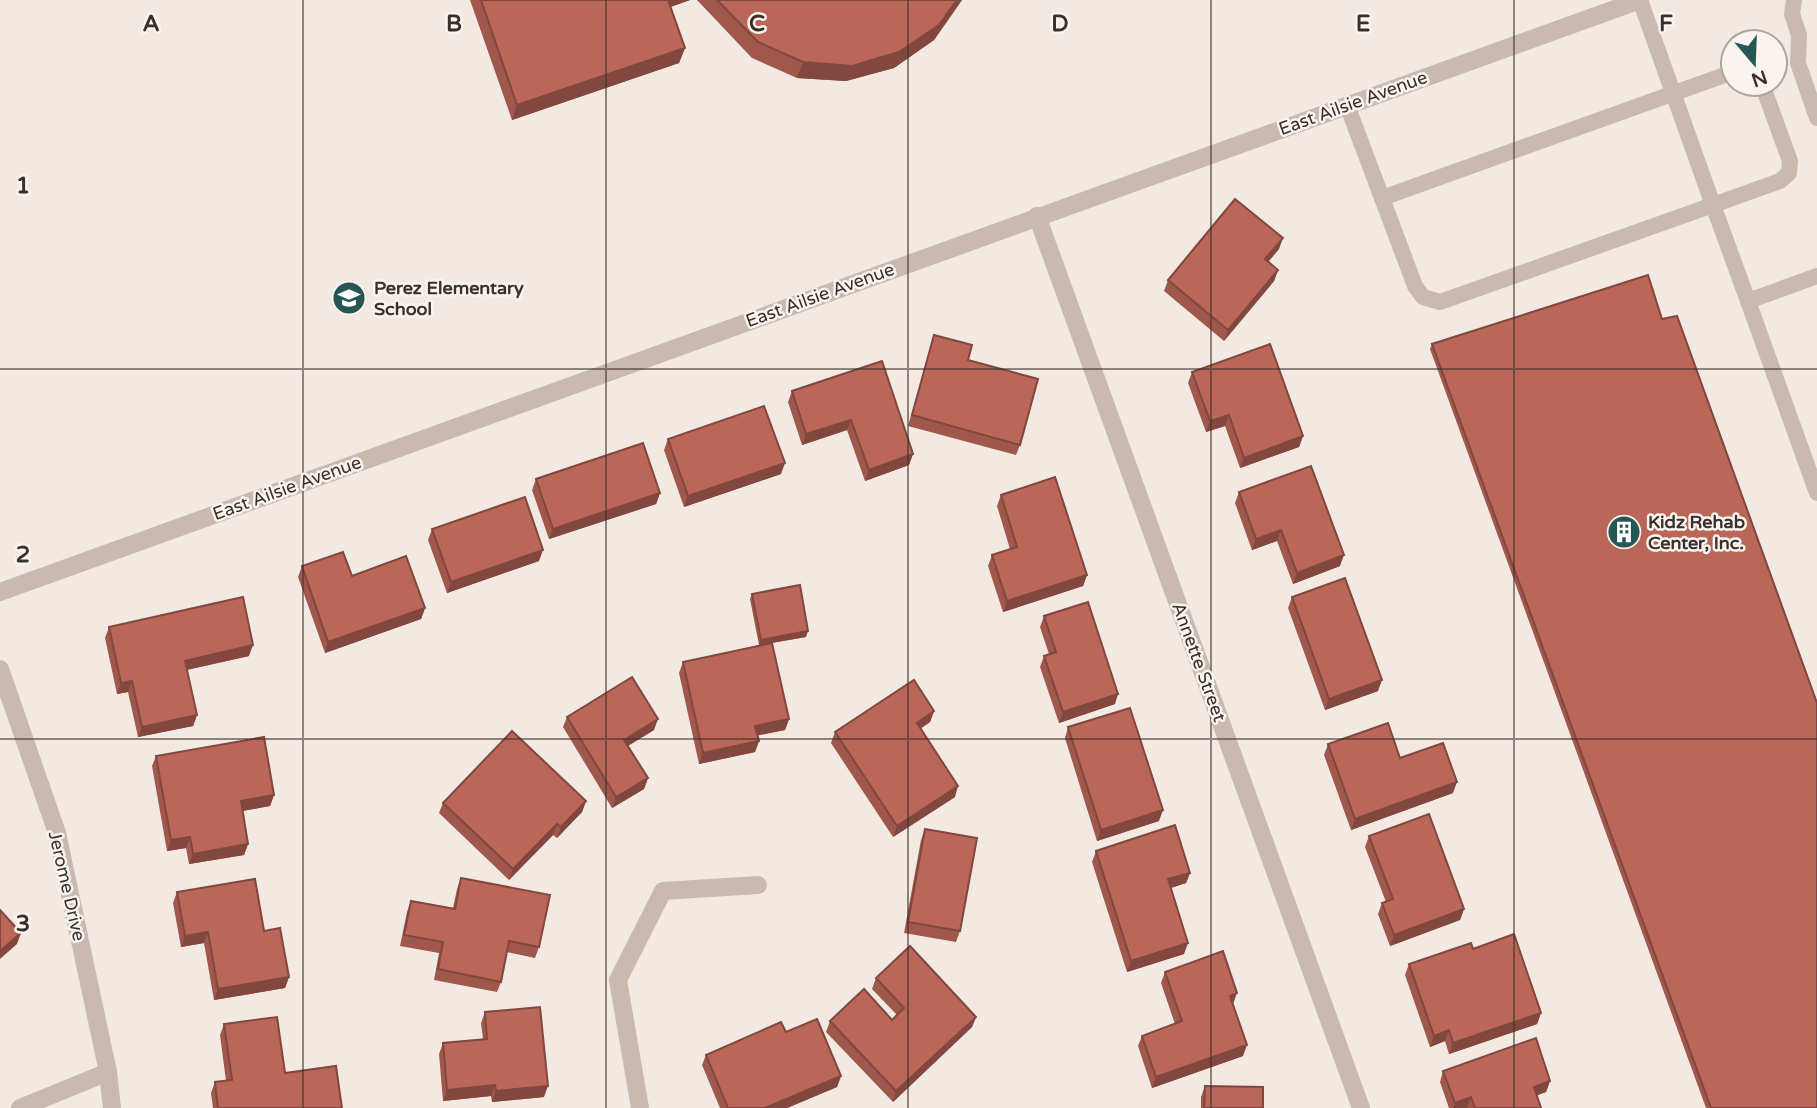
<svg xmlns="http://www.w3.org/2000/svg" width="1817" height="1108" viewBox="0 0 1817 1108" font-family="'Varela Round',sans-serif">
  <style>
    .lines { fill: none; stroke-linecap: round; stroke-linejoin: round }
    .service { stroke: #c9b9af; stroke-width: 16 }
    .minor { stroke: #c9b9af; stroke-width: 18 }
    .tertiary { stroke: #c9b9af; stroke-width: 18 }
    .wall { fill: #a0584c }
    .shaded-wall { fill: #82473e }
    .building { fill: #ba6658; stroke: #82473e; stroke-width: 2 }
    .grid { fill: none; stroke: #392f2c; stroke-width: 2; stroke-opacity: 0.55 }
    .labels { text-anchor: middle; dominant-baseline: central; stroke-width: 5; stroke-linejoin: round; paint-order: stroke }
    .street-label { font-size: 18px; fill: #392f2c; stroke: #f9f4ef }
    .poi-label { font-size: 18px; font-weight: bold; fill: #392f2c; stroke: #f9f4ef; text-anchor: start }
    .grid-label { font-size: 23px; text-anchor: middle; font-weight: bold; fill: #392f2c; stroke: #f9f4ef; stroke-width: 5; stroke-linejoin: round; paint-order: stroke }
  </style>
  <rect width="100%" height="100%" fill="#f2e9e3"/>
  <g class="lines">
    <g class="service">
      <path d="M1794,0L1792,14L1799,35L1798,63L1817,118"/>
      <path d="M1762,84L1790,161L1789,173L1780,181L1713,205L1748,301L1817,276"/>
      <path d="M1347,105L1415,286L1423,297L1440,302L1713,205L1640,0"/>
      <path d="M1382,198L1733,72"/>
      <path d="M1748,301L1817,493"/>
    </g>
    <g class="minor">
      <path d="M1037,216L1361,1108"/>
      <path d="M0,669L57,833L108,1072L112,1108"/>
      <path d="M20,1108L108,1072"/>
      <path d="M640,1108L618,980L663,891L758,885"/>
    </g>
    <path class="tertiary" d="M0,592L1640,0"/>
  </g>
  <g class="wall">
    <path d="M470,0H690L671,7L685,48L679,63L512,120Z"/>
    <path d="M697,0H962L934,40L894,68L846,81L797,78L752,58Z"/>
    <path d="M1279,249L1268,262L1278,270L1274,281L1224,341L1164,291L1168,280Z"/>
    <path d="M1662,319L1817,1108H1706L1430,349L1432,344Z"/>
    <path d="M934,335L968,360L1020,445L1016,455L908,426Z"/>
    <path d="M882,361L913,454L909,465L865,481L847,430L802,445L788,402L792,391Z"/>
    <path d="M1192,372L1303,436L1299,447L1240,468L1225,426L1206,432L1188,383Z"/>
    <path d="M668,439L781,474L684,507L664,450Z"/>
    <path d="M536,479L660,493L656,504L549,539L532,490Z"/>
    <path d="M1239,492L1340,566L1293,584L1277,541L1252,550L1235,503Z"/>
    <path d="M1001,495L1087,575L1083,586L1003,612L988,566L992,555L1010,549L997,506Z"/>
    <path d="M432,529L539,561L447,593L428,540Z"/>
    <path d="M302,566L425,608L421,619L325,653L298,577Z"/>
    <path d="M752,594L806,637L772,643L789,719L785,730L757,735L759,741L755,752L699,764L679,673L683,662L759,645L750,599Z"/>
    <path d="M1292,597L1378,691L1325,710L1288,608Z"/>
    <path d="M1044,616L1115,704L1059,723L1040,667L1044,656L1049,654L1040,627Z"/>
    <path d="M109,627L249,656L187,670L197,715L193,726L138,737L128,692L117,694L105,638Z"/>
    <path d="M934,711L930,722L921,728L955,797L893,837L831,743L835,732Z"/>
    <path d="M567,717L654,730L627,746L648,778L644,789L612,808L563,727Z"/>
    <path d="M1068,727L1159,821L1097,841L1065,738Z"/>
    <path d="M1328,744L1400,758L1453,793L1351,830L1324,755Z"/>
    <path d="M156,756L274,795L270,806L242,811L248,844L244,855L189,864L186,848L167,851L152,766Z"/>
    <path d="M586,801L582,812L557,838L553,835L509,880L439,813L443,803Z"/>
    <path d="M925,829L960,931L956,942L904,933L921,840Z"/>
    <path d="M1369,836L1464,909L1460,920L1390,946L1378,914L1382,903L1386,902L1365,847Z"/>
    <path d="M1096,851L1190,873L1186,883L1171,888L1184,954L1127,972L1092,862Z"/>
    <path d="M461,878L539,947L535,958L507,952L501,982L497,992L434,980L439,953L400,946L407,912L411,901L453,908L457,889Z"/>
    <path d="M177,892L264,931L289,977L285,988L214,1000L204,943L181,947L173,903Z"/>
    <path d="M1473,949L1541,1013L1537,1024L1449,1054L1445,1041L1430,1047L1405,975L1409,964Z"/>
    <path d="M1165,972L1233,1004L1243,1056L1152,1088L1138,1046L1142,1036L1175,1024L1161,983Z"/>
    <path d="M876,978L976,1017L972,1027L893,1102L826,1032L830,1021L892,1020L897,1015L872,989Z"/>
    <path d="M485,1012L544,1097L492,1102L491,1096L443,1101L439,1054L443,1043L483,1039L481,1023Z"/>
    <path d="M224,1024L285,1073L342,1108H213L211,1093L215,1082L226,1081L220,1035Z"/>
    <path d="M706,1055L841,1076L837,1087L787,1108H720L702,1065Z"/>
    <path d="M1443,1071L1550,1081L1546,1092L1537,1095L1541,1108H1449L1440,1082Z"/>
    <path d="M1205,1086L1263,1108H1201V1097Z"/>
  </g>
  <g class="shaded-wall">
    <path d="M665,0H690L661,10Z"/>
    <path d="M957,0H962L934,40L894,68L846,81L797,78L803,62Z"/>
    <path d="M685,48L679,63L512,120L517,105Z"/>
    <path d="M1283,238L1279,249L1261,270L1265,259Z"/>
    <path d="M1278,270L1274,281L1224,341L1228,330Z"/>
    <path d="M1229,415L1225,426L1206,432L1210,421Z"/>
    <path d="M851,420L847,430L802,445L806,434Z"/>
    <path d="M1303,436L1299,447L1240,468L1244,458Z"/>
    <path d="M913,454L909,465L865,481L869,470Z"/>
    <path d="M785,463L781,474L684,507L688,496Z"/>
    <path d="M660,493L656,504L549,539L553,529Z"/>
    <path d="M1281,530L1277,541L1252,550L1256,539Z"/>
    <path d="M543,550L539,561L447,593L451,582Z"/>
    <path d="M1344,555L1340,566L1293,584L1297,573Z"/>
    <path d="M1087,575L1083,586L1003,612L1007,601Z"/>
    <path d="M425,608L421,619L325,653L328,642Z"/>
    <path d="M808,631L806,637L759,645L761,640Z"/>
    <path d="M253,645L249,656L181,671L185,661Z"/>
    <path d="M1382,680L1378,691L1325,710L1329,699Z"/>
    <path d="M132,681L128,692L117,694L121,683Z"/>
    <path d="M1118,694L1115,704L1059,723L1063,712Z"/>
    <path d="M934,711L930,722L913,734L917,723Z"/>
    <path d="M197,715L193,726L138,737L142,727Z"/>
    <path d="M658,719L654,730L620,751L624,740Z"/>
    <path d="M789,719L785,730L751,737L755,726Z"/>
    <path d="M759,741L755,752L699,764L703,753Z"/>
    <path d="M648,778L644,789L612,808L616,797Z"/>
    <path d="M1457,782L1453,793L1351,830L1355,819Z"/>
    <path d="M958,786L955,797L893,837L897,826Z"/>
    <path d="M274,795L270,806L237,812L241,801Z"/>
    <path d="M586,801L582,812L557,838L561,827Z"/>
    <path d="M1163,810L1159,821L1097,841L1101,830Z"/>
    <path d="M557,824L553,835L509,880L513,869Z"/>
    <path d="M190,837L186,848L167,851L171,840Z"/>
    <path d="M248,844L244,855L189,864L193,854Z"/>
    <path d="M1190,873L1186,883L1164,890L1168,879Z"/>
    <path d="M1464,909L1460,920L1390,946L1394,935Z"/>
    <path d="M208,932L204,943L181,947L185,936Z"/>
    <path d="M21,933L17,944L0,959V951Z"/>
    <path d="M1188,943L1184,954L1127,972L1131,961Z"/>
    <path d="M289,977L285,988L214,1000L218,989Z"/>
    <path d="M1237,993L1233,1004L1230,996Z"/>
    <path d="M1541,1013L1537,1024L1449,1054L1453,1043Z"/>
    <path d="M976,1017L972,1027L893,1102L896,1091Z"/>
    <path d="M1449,1030L1445,1041L1430,1047L1434,1036Z"/>
    <path d="M1247,1045L1243,1056L1152,1088L1156,1077Z"/>
    <path d="M841,1076L837,1087L787,1108H765Z"/>
    <path d="M1550,1081L1546,1092L1530,1098L1534,1087Z"/>
    <path d="M495,1085L491,1096L443,1101L447,1090Z"/>
    <path d="M548,1086L544,1097L492,1102L496,1091Z"/>
    <path d="M1471,1097L1467,1108H1453L1455,1103Z"/>
  </g>
  <g class="building">
    <path d="M481,0H668L685,48L517,105Z"/>
    <path d="M717,0H957L939,25L899,52L852,66L803,62L758,42Z"/>
    <path d="M1235,199L1283,238L1265,259L1278,270L1228,330L1168,280Z"/>
    <path d="M1648,275L1662,319L1677,316L1817,703V1108H1711L1432,344Z"/>
    <path d="M934,335L972,345L968,360L1038,379L1020,445L912,415Z"/>
    <path d="M1270,344L1303,436L1244,458L1229,415L1210,421L1192,372Z"/>
    <path d="M882,361L913,454L869,470L851,420L806,434L792,391Z"/>
    <path d="M764,406L785,463L688,496L668,439Z"/>
    <path d="M643,443L660,493L553,529L536,479Z"/>
    <path d="M1311,466L1344,555L1297,573L1281,530L1256,539L1239,492Z"/>
    <path d="M1055,477L1087,575L1007,601L992,555L1017,547L1001,495Z"/>
    <path d="M525,497L543,550L451,582L432,529Z"/>
    <path d="M343,552L352,576L406,556L425,608L328,642L302,566Z"/>
    <path d="M1345,578L1382,680L1329,699L1292,597Z"/>
    <path d="M800,585L808,631L761,640L752,594Z"/>
    <path d="M243,597L253,645L185,661L197,715L142,727L132,681L121,683L109,627Z"/>
    <path d="M1088,602L1118,694L1063,712L1044,656L1056,652L1044,616Z"/>
    <path d="M772,643L789,719L755,726L759,741L703,753L683,662Z"/>
    <path d="M632,677L658,719L624,740L648,778L616,797L567,717Z"/>
    <path d="M914,680L934,711L917,723L958,786L897,826L835,732Z"/>
    <path d="M1130,708L1163,810L1101,830L1068,727Z"/>
    <path d="M1388,723L1400,758L1443,743L1457,782L1355,819L1328,744Z"/>
    <path d="M512,731L586,801L561,827L557,824L513,869L443,803Z"/>
    <path d="M264,737L274,795L241,801L248,844L193,854L190,837L171,840L156,756Z"/>
    <path d="M1429,814L1464,909L1394,935L1382,903L1393,899L1369,836Z"/>
    <path d="M1175,825L1190,873L1168,879L1188,943L1131,961L1096,851Z"/>
    <path d="M925,829L977,838L960,931L908,922Z"/>
    <path d="M461,878L550,895L539,947L509,941L501,982L438,969L443,942L404,935L411,901L455,909Z"/>
    <path d="M255,879L264,931L280,928L289,977L218,989L208,932L185,936L177,892Z"/>
    <path d="M0,910L21,933L0,951Z"/>
    <path d="M1514,934L1541,1013L1453,1043L1449,1030L1434,1036L1409,964L1471,943L1473,949Z"/>
    <path d="M910,946L976,1017L896,1091L830,1021L864,989L892,1020L904,1008L876,978Z"/>
    <path d="M1223,951L1237,993L1230,996L1247,1045L1156,1077L1142,1036L1182,1021L1165,972Z"/>
    <path d="M540,1007L548,1086L496,1091L495,1085L447,1090L443,1043L487,1039L485,1012Z"/>
    <path d="M277,1017L285,1073L336,1066L342,1108H218L215,1082L232,1080L224,1024Z"/>
    <path d="M817,1019L841,1076L765,1108H728L706,1055L781,1022L786,1032Z"/>
    <path d="M1536,1038L1550,1081L1534,1087L1541,1108H1475L1471,1097L1455,1103L1443,1071Z"/>
    <path d="M1205,1086L1263,1087V1108H1204Z"/>
  </g>
  <path class="grid" d="M303,0V1108M606,0V1108M908,0V1108M1211,0V1108M1514,0V1108M0,369H1817M0,739H1817"/>
  <defs>
    <symbol id="school-disc" viewBox="-11 -11 22 22"><circle r="9.5" fill="#265755" stroke="#f9f4ef"/><path d="M0-5L7-2L0 1L-7-2ZM-4 1L0 2.5L4 1V4Q0 6-4 4Z" fill="#fff"/></symbol>
    <symbol id="building-disc" viewBox="-11 -11 22 22"><circle r="9.5" fill="#265755" stroke="#f9f4ef"/><path d="M-4-6H4V6H1V3H-1V6H-4ZM-2.5-4.3h1.7v1.8h-1.7ZM.8-4.3h1.7v1.8H.8ZM-2.5-1h1.7V.8h-1.7ZM.8-1h1.7V.8H.8Z" fill="#fff"/></symbol>
  </defs>
  <g fill-rule="evenodd">
    <use href="#school-disc" x="330" y="279" width="38" height="38"/>
    <use href="#building-disc" x="1605" y="513" width="38" height="38"/>
  </g>
  <g class="labels">
    <g class="street-label">
      <text transform="translate(1353 103) rotate(-20)">East Ailsie Avenue</text>
      <text transform="translate(820 295) rotate(-20)">East Ailsie Avenue</text>
      <text transform="translate(287 488) rotate(-20)">East Ailsie Avenue</text>
      <text transform="translate(1199 662) rotate(70)">Annette Street</text>
      <text transform="translate(67 886) rotate(77)">Jerome Drive</text>
    </g>
    <g class="poi-label">
      <text x="374" y="288">Perez Elementary<tspan x="374" dy="21">School</tspan></text>
      <text x="1648" y="522">Kidz Rehab<tspan x="1648" dy="21">Center, Inc.</tspan></text>
    </g>
  </g>
  <g class="grid-label">
    <text x="151" y="31">A</text>
    <text x="454" y="31">B</text>
    <text x="757" y="31">C</text>
    <text x="1060" y="31">D</text>
    <text x="1363" y="31">E</text>
    <text x="1666" y="31">F</text>
    <text x="23" y="193">1</text>
    <text x="23" y="562">2</text>
    <text x="23" y="931">3</text>
  </g>
  <g transform="translate(1754 63) rotate(161)"><circle r="33" fill="#f9f4ef" stroke="#aca5a1" stroke-width="2"/>
  <path d="M0-5L12 26L0 18L-12 26Z" fill="#265755"/>
  <text y="-10" font-size="19" font-weight="bold" text-anchor="middle" fill="#392f2c">N</text>
  </g>
</svg>
